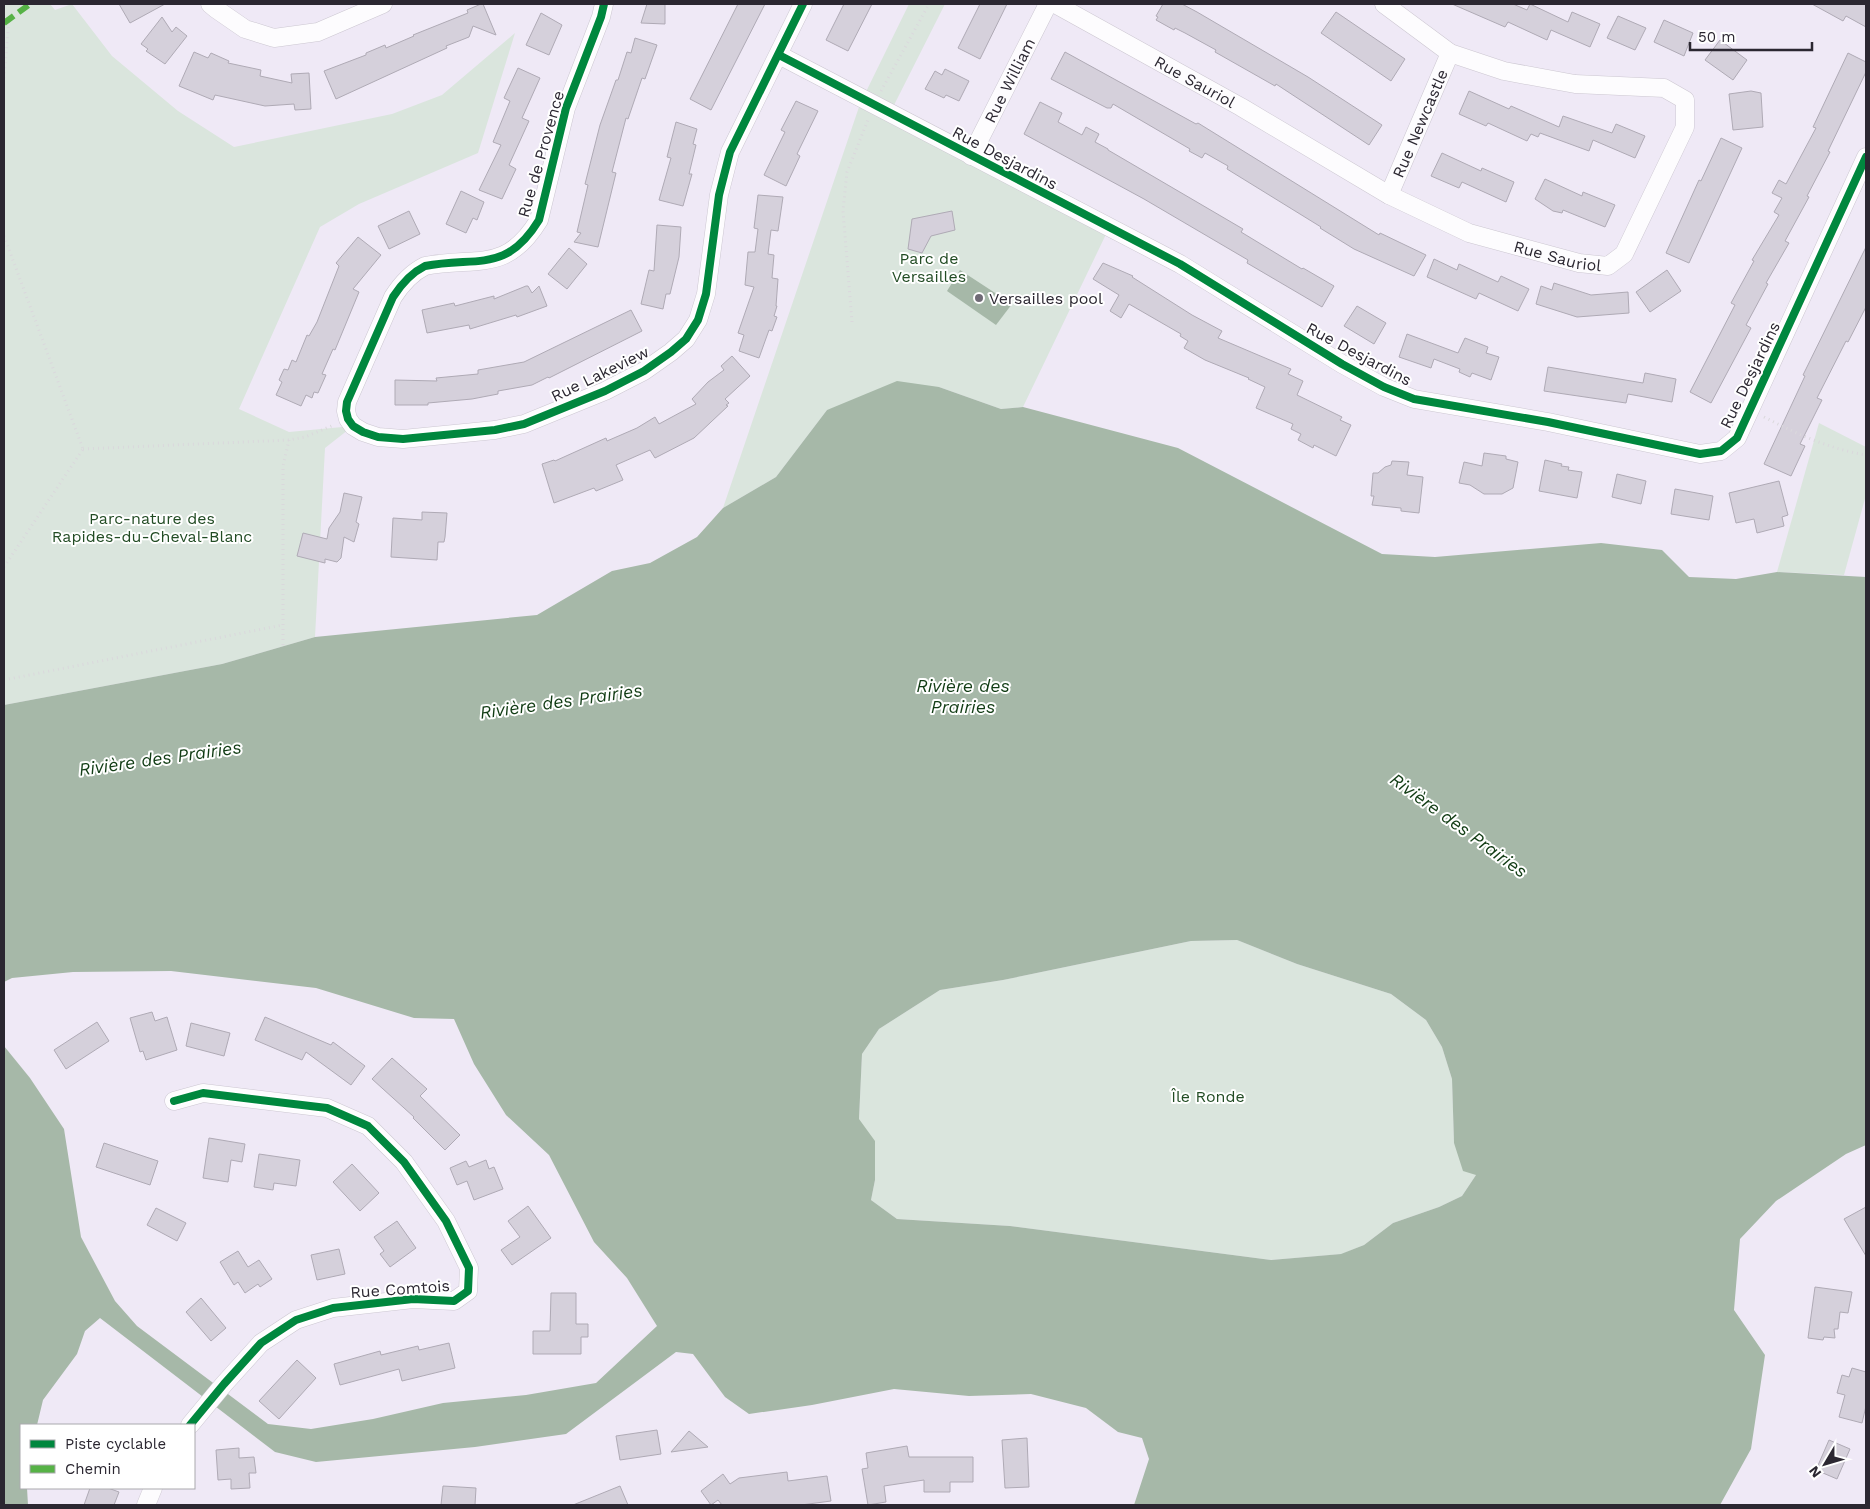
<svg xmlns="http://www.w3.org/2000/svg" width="1870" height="1509" viewBox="0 0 1870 1509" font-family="'Work Sans',sans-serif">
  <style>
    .green { fill: #dae5dd }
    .water { fill: #a6b8a8; fill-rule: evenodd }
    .building { fill: #d5d0db; stroke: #afaab5 }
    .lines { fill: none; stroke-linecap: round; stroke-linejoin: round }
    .street-casing { stroke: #ccc7d1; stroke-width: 19 }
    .path { stroke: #dad8dc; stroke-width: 3; stroke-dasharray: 1 4; stroke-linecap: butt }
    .street { stroke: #fdfcfe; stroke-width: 18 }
    .quiet { stroke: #56b246; stroke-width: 6; stroke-dasharray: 12 6; stroke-linecap: butt }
    .cycleway-casing { stroke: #fff; stroke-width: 11 }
    .cycleway { stroke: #00873e; stroke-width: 8 }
    .poi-dot { fill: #706b76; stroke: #fff; stroke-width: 2 }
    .labels { text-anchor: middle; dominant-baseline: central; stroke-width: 4; stroke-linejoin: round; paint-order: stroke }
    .street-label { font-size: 16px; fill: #2b2731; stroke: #fff }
    .park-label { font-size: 16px; fill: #224c24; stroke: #fff }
    .poi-label { font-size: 16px; fill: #2b2731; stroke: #fff; text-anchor: start }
    .water-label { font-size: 18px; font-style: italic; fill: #113c14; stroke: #fff }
  </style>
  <rect width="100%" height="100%" fill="#efe9f6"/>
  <g class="green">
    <path d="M4,4H50L55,10L72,4L112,56L178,111L234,147L392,114L442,95L515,33L478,153L359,204L320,227L239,409L289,432L353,426L325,448L315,637L222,664L4,705Z"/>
    <path d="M909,4H945L890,113L1109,228L1023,407L1001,409L939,387L827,410L776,477L723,508L860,104Z"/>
    <path d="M1819,423L1866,447V495L1844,575L1777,572Z"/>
    <path d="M1237,940L1297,964L1391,994L1426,1020L1442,1047L1452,1079L1454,1143L1476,1175L1462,1196L1439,1207L1393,1223L1364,1245L1342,1254L1271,1260L1010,1226L897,1219L871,1200L875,1180L859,1119L862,1054L879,1029L940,990L1003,980L1191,941Z"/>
  </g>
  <g class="water">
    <path d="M960,270L1012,304L996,325L947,291Z"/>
    <path d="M897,381L939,387L1001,409L1023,407L1178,448L1382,554L1435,557L1601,543L1662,550L1689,577L1736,579L1777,572L1866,577V1145L1846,1154L1776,1201L1740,1239L1734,1310L1765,1355L1751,1449L1720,1505H1134L1149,1459L1142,1438L1118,1432L1086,1408L1031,1394L969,1396L894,1389L812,1405L749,1414L725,1397L693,1354L676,1352L566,1434L475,1447L316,1462L275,1452L100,1318L85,1331L77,1354L43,1400L37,1425H21V1488H27L28,1505H4V1046L30,1078L64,1129L81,1237L115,1301L137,1326L268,1424L311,1429L373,1419L443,1403L526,1395L596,1383L657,1326L627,1278L594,1242L549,1155L506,1115L474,1064L454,1019L414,1018L316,988L171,971L73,972L12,978L4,982V705L222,664L315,637L537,615L612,571L650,563L697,537L723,508L776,477L827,410ZM1237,940L1297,964L1391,994L1426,1020L1442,1047L1452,1079L1454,1143L1463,1171L1476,1175L1462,1196L1439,1207L1393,1223L1364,1245L1341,1254L1271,1260L1010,1226L897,1219L871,1200L875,1180V1141L859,1119L862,1054L879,1029L940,990L1003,980L1191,941Z"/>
  </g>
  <g class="building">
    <path d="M119,4H165L130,23Z"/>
    <path d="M481,4H483L496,35L473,26L469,37L446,46L447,48L336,99L324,71L366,55V53L385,45L386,48L414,36L413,35L468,13L467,10Z"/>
    <path d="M647,4H665V24L641,23Z"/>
    <path d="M738,4H765L711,110L690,99Z"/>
    <path d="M844,4H872L848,51L826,40Z"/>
    <path d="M980,4H1007L980,59L958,48Z"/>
    <path d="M1163,4H1182L1197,12L1308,77L1382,125L1369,145L1276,84L1275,86L1215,52L1216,50L1185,33L1175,28L1174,30L1156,20L1158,17L1156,16Z"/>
    <path d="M1452,4H1513L1527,10L1530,4L1568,22L1572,12L1600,24L1590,47L1551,30L1547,40L1508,22L1505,27Z"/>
    <path d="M1812,4H1866V27L1846,16L1843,21Z"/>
    <path d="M1336,12L1405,59L1391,81L1321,33Z"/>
    <path d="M541,13L562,25L549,55L526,45Z"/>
    <path d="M1618,16L1646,28L1635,50L1607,38Z"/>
    <path d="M162,17L172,32L176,27L187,36L165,64L146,51L148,49L141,44Z"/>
    <path d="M1664,20L1693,33L1684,56L1654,42Z"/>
    <path d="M635,38L657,45L645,79L642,78L628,119L626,118L612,172L616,173L598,247L574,242L581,233L577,232L588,185L585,184L600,125L616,80H618L627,52L631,53Z"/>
    <path d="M1720,40L1747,60L1733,80L1705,60Z"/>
    <path d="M194,52L208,58L211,53L229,61L228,63L261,70L260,76L292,83L291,74L309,73L311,109L295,110L294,104L265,106L215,95L213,100L179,86Z"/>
    <path d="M1065,52L1196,124L1198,123L1379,235L1380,233L1426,255L1414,276L1354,249L1320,228L1321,227L1227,169L1228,166L1205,153L1202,158L1189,151L1190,149L1113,104L1111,108H1107L1051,79Z"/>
    <path d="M1848,53L1866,62V72L1828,151L1830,152L1807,196L1809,197L1785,241L1789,243L1766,283L1768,284L1746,325L1751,328L1711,403L1690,392L1735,305L1731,303L1754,261L1752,260L1779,215L1774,212L1782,198L1772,193L1779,180L1786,184L1816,128L1813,127Z"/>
    <path d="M518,68L540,78L522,118L529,121L509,165L516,169L502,199L479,190L501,145L493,142L510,101L504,98Z"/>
    <path d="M945,69L969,81L959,101L946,95L944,98L925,89L935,71L942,75Z"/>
    <path d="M1469,91L1509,109L1511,106L1559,127L1563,116L1612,133L1616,124L1645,136L1635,158L1593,140L1589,151L1540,133L1538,137L1531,134L1527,141L1488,123L1486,126L1459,114Z"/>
    <path d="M1751,91L1761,93L1763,127L1733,130L1729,94Z"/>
    <path d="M796,101L818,111L797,154L800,156L786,186L764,175L785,132L781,130Z"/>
    <path d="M1040,102L1062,113L1058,122L1082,135L1086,127L1099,134L1095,142L1108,149V150L1243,229L1241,232L1302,269L1303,268L1334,286L1322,307L1247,263L1248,260L1144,199L1024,134Z"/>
    <path d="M676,122L697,129L693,144L696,145L689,174H692L683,206L659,200L671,158L667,157Z"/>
    <path d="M1721,138L1742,148L1689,263L1666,253L1699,180L1701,181Z"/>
    <path d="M1442,153L1481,171L1482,168L1514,182L1506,202L1462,182L1459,188L1431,176Z"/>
    <path d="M1545,179L1582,196L1583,192L1615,205L1605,227L1563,210L1562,213L1553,211L1535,199Z"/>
    <path d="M461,191L484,202L477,220L473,218L466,233L446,224Z"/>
    <path d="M758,195L783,197L778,231L771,230L768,254L774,255L772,278L778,279L776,306H777L774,316L777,317L772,331L769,330L759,358L739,351L744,335L738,333L754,287L745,285L748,252H755L758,229L754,228Z"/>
    <path d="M409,211L420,234L389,249L378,226Z"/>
    <path d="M952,211L955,230L931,236L922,253L908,249L912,219Z"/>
    <path d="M657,225L681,227L679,257L670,294H666L663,309L641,304L649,270L654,271Z"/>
    <path d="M358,237L381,255L353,289L359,292L335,350L333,349L322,374L326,375L318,393L314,392L312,398L306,395L301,406L276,395L282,382L279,380L284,369L288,370L292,360L296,362L307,335L309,336L317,322L339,266L336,263Z"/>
    <path d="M1866,247V307L1848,342L1846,341L1817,398L1822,400L1800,444L1805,446L1791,476L1764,464L1805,376L1803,375Z"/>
    <path d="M569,248L587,264L567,289L548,274Z"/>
    <path d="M1434,259L1457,270L1459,264L1498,282L1501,276L1529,289L1518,311L1479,293L1476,299L1427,277Z"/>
    <path d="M1103,263L1133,276L1132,277L1192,315L1222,331L1218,338L1291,369L1288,374L1303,381L1297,395L1342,417L1340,420L1351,425L1336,456L1314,445L1313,448L1298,440L1301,434L1291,429L1293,424L1256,408L1265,387L1248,379L1249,378L1205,360L1184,348L1188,341L1180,336L1181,334L1129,304L1121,318L1110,311L1119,295L1093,279Z"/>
    <path d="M1667,270L1681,291L1650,312L1636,292Z"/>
    <path d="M1554,283L1591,295L1628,292L1629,313L1577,317L1536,304L1541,286L1552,290Z"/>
    <path d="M526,286H528L532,293L539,286L547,306L517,317L516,315L470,329L469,325L427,333L422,310L454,303L455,306L494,296V299Z"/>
    <path d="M1357,306L1386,323L1374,344L1344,326Z"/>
    <path d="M631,310L642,331L549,378L548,377L532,385L498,391V394L472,399L428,403V405H395V380L437,381L436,378L478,374V370L524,362Z"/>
    <path d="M1407,334L1458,353L1465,338L1488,347L1486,353L1499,357L1491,380L1472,373L1470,377L1459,372L1460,369L1434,359L1431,368L1399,357Z"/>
    <path d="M732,356L750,376L725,399L729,403L726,405L728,406L694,438L655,458L650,450L616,465L623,480L596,491L594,488L554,503L542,464L554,460L555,461L606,438L607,441L637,428L655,417L659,424L696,404L692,399L708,382L724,370L721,366Z"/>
    <path d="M1548,367L1643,383L1645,373L1676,379L1672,402L1628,394L1626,403L1544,391Z"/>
    <path d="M1484,453L1506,456V459L1518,462L1513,488L1502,494H1484L1470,485L1459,483L1464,462L1482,466Z"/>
    <path d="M1545,460L1562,464L1561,466L1569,467L1568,470L1582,472L1577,498L1539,491Z"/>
    <path d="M1392,461L1409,462L1407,475L1423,477L1419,513L1401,511V508L1372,505L1374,496H1371L1373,473H1378L1385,467L1391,465Z"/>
    <path d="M1617,474L1646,481L1641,504L1612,497Z"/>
    <path d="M1779,481L1788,515L1782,517L1784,526L1757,533L1754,519L1736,523L1729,493Z"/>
    <path d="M1675,489L1713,496L1709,520L1671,514Z"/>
    <path d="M344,493L362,497L356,522L359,524L354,542L344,537L341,558L337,562L325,559V563L297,556L303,533L327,539L329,528L340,512Z"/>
    <path d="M422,512L447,513L445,537L444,542H438L437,560L391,557L393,518L422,520Z"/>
    <path d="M152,1012L155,1021L167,1017L177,1050L146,1060L143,1051L140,1052L130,1018Z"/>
    <path d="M265,1017L331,1045L333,1042L365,1066L351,1085L306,1052L302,1060L255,1040Z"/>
    <path d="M97,1022L109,1041L66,1069L54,1050Z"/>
    <path d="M191,1023L230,1033L224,1056L186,1046Z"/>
    <path d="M392,1058L427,1089L420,1096L460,1135L445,1150L413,1118L414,1117L372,1079Z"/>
    <path d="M209,1138L245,1144L242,1162L231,1160L228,1182L203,1178Z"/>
    <path d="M104,1143L158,1161L150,1185L96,1167Z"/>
    <path d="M259,1154L300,1160L296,1186L274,1183L273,1190L254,1187Z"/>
    <path d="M486,1160L489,1169L494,1167L503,1189L474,1200L467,1181L457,1185L450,1168L466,1161L469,1167Z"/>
    <path d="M352,1164L379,1193L360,1211L333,1182Z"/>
    <path d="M528,1206L551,1238L512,1265L501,1250L520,1237L508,1221Z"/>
    <path d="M1866,1207V1256L1844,1219Z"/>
    <path d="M156,1208L186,1223L177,1241L147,1225Z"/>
    <path d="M397,1221L416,1248L390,1267L380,1254L384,1251L374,1237Z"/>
    <path d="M339,1249L345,1274L317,1280L311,1255Z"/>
    <path d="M238,1251L248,1267L259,1260L272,1279L260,1287L258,1284L245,1293L238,1282L234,1285L220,1262Z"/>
    <path d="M1815,1287L1852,1292L1848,1313L1840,1312L1838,1329H1834L1835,1338L1824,1337L1823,1340L1808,1338Z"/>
    <path d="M551,1293H576V1324H588V1337H581V1354H533V1331H550Z"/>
    <path d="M201,1298L226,1328L211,1341L186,1312Z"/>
    <path d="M449,1343L455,1368L402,1381L399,1369L340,1385L334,1364L380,1351L381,1355L418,1346L419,1350Z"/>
    <path d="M297,1360L316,1378L279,1419L259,1401Z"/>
    <path d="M1852,1368L1866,1372V1406L1862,1423L1839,1417L1845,1395L1837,1393L1842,1375L1849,1377Z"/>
    <path d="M657,1430L661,1454L620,1460L616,1436Z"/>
    <path d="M689,1431L708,1447L671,1452Z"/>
    <path d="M1027,1438L1029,1487L1005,1488L1002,1440Z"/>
    <path d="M1829,1440L1850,1449L1837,1479L1816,1470Z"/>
    <path d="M907,1446L909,1457H973V1482H950V1492H924V1480L884,1486L886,1502L868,1505L862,1469L868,1468L866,1453Z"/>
    <path d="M239,1448V1458L254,1457L256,1473H249L250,1488L231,1489V1479L218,1480L216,1450Z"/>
    <path d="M787,1472L788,1481L827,1476L831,1501L801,1505H722L718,1500L711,1505L701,1491L723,1474L730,1484L739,1478Z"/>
    <path d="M443,1486L476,1488L475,1505H441Z"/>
    <path d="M620,1486L628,1505H573Z"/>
    <path d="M90,1488H108L119,1492L114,1505H84Z"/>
  </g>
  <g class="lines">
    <defs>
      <g id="street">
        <path d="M210,4L216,9L245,29L274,38L318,32L383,4"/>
        <path d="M604,4L601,17L566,108L539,220C506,274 477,256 425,266C411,273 402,283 393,297L347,402L346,411L348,419L353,426L363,432L378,437L403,439L495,430L524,424L605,391L644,371L671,352L686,339L698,320L706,294L719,195L730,152L803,4"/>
        <path id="s1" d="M1055,4L1241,107L1389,195L1469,233L1579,263L1608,266L1624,254L1685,127V100L1664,88L1575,84L1504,71L1450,53L1384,4"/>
        <path d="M779,55L1180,264L1342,364L1384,387L1414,399L1548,422L1700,454L1721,451L1737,438L1866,157"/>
        <path id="s2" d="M971,156L1048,4"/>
        <path id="s3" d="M1389,195L1450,53"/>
        <path d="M174,1101L203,1093L327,1108L368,1126L404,1162L446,1221L469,1268L468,1291L454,1301L413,1299L333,1308L296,1320L261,1343L224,1384L190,1425"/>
        <path d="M146,1505L153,1488"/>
      </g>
    </defs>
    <use href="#street" class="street-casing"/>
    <g class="path">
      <path d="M4,78L9,19"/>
      <path d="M881,91L929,4"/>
      <path d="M4,236L83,449"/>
      <path d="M852,322L843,211L847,172L868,120"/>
      <path d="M1764,417C1797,434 1830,449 1866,455"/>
      <path d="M83,449L289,440L305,437L334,425"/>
      <path d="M4,567L83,449"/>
      <path d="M283,645V466L289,440"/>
      <path d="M4,680L283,625"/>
    </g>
    <use href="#street" class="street"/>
    <path class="quiet" d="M4,23L30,4"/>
    <defs>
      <g id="cycleway">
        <path d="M604,4L601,17L566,108L539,220C506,274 477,256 425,266C411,273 402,283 393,297L347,402L346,411L348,419L353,426L363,432L378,437L403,439L495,430L524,424L605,391L644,371L671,352L686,339L698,320L706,294L719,195L730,152L803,4"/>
        <path d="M779,55L1180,264L1342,364L1384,387L1414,399L1548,422L1700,454L1721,451L1737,438L1866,157"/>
        <path d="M174,1101L203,1093L327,1108L368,1126L404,1162L446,1221L469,1268L468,1291L454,1301L413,1299L333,1308L296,1320L261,1343L224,1384L190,1425"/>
      </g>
    </defs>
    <use href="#cycleway" class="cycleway-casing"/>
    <use href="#cycleway" class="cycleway"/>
  </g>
  <circle class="poi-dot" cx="979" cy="298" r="5"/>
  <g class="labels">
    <g class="street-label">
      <text stroke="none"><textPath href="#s2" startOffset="85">Rue William</textPath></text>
      <text stroke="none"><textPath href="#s1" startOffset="160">Rue Sauriol</textPath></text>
      <text stroke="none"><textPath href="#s3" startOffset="78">Rue Newcastle</textPath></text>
      <text transform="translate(541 154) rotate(-74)">Rue de Provence</text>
      <text transform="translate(1005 158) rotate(28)">Rue Desjardins</text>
      <text stroke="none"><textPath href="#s1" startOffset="565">Rue Sauriol</textPath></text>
      <text transform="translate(1359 354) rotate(28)">Rue Desjardins</text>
      <text transform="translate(600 374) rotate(-26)">Rue Lakeview</text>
      <text transform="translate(1750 375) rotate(-64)">Rue Desjardins</text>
      <text transform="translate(400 1289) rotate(-4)">Rue Comtois</text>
    </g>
    <g class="park-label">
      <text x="929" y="258">Parc de<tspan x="929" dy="18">Versailles</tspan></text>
      <text x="152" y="518">Parc-nature des<tspan x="152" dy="18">Rapides-du-Cheval-Blanc</tspan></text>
      <text x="1208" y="1096">Île Ronde</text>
    </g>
    <g class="poi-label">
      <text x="989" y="298">Versailles pool</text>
    </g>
    <g class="water-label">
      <text x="963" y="685">Rivière des<tspan x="963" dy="21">Prairies</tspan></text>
      <text transform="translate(561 701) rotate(-8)">Rivière des Prairies</text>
      <text transform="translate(160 758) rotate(-8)">Rivière des Prairies</text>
      <text transform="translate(1459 825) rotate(36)">Rivière des Prairies</text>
    </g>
  </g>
  <rect width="1870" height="1509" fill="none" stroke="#2b2731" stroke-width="10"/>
  <rect x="20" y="1424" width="175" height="65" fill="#ffffff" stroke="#aaa9ad"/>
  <rect x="30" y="1440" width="25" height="8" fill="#00873e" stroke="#aaa9ad"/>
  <text x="65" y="1449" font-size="15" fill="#2b2731">Piste cyclable</text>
  <rect x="30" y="1465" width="25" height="8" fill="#56b246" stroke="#aaa9ad"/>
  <text x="65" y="1474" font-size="15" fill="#2b2731">Chemin</text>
  <g transform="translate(1825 1464) rotate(232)" stroke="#ffffff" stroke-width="4" paint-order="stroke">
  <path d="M0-4L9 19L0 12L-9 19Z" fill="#2b2731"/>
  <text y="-8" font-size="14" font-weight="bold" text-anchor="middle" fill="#2b2731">N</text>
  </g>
  <path d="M1690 42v8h122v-8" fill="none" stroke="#2b2731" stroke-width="2.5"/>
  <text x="1698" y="42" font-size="15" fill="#2b2731" stroke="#ffffff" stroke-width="4" paint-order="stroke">50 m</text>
</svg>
